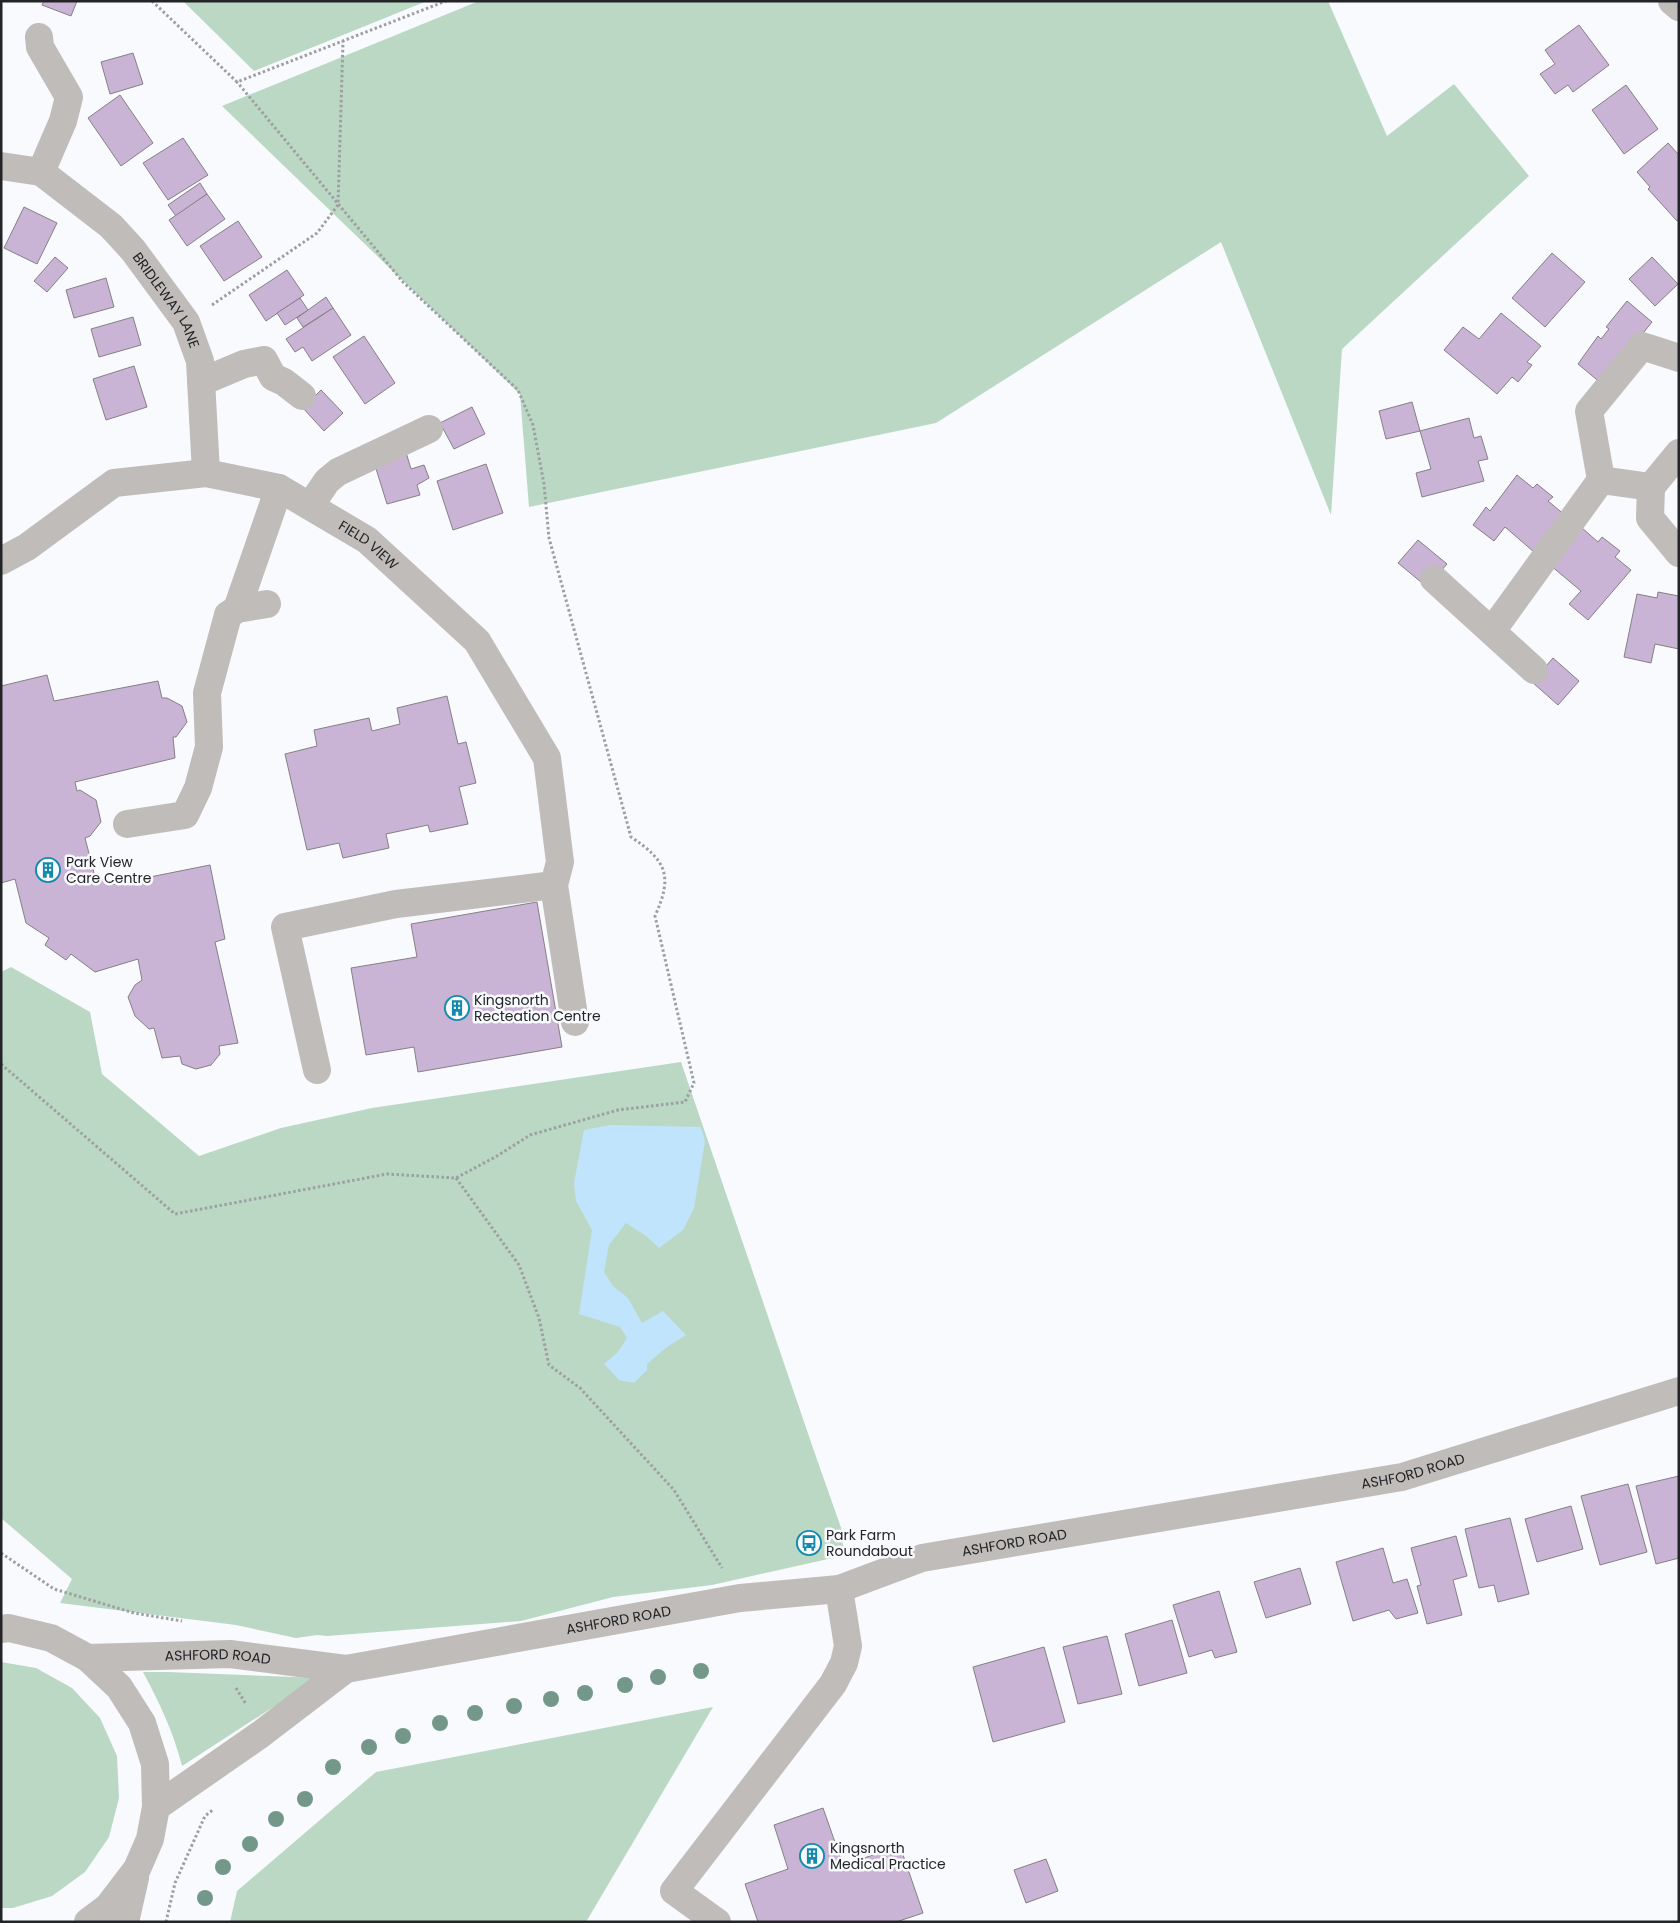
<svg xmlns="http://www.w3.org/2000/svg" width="1680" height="1923" viewBox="0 0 1680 1923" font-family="Poppins,sans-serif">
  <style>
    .green { fill: #bad8c4 }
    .water { fill: #c1e4fd }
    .building { fill: #cab4d5; stroke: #857f87 }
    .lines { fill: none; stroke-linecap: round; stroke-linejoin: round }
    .path { stroke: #9d9fa2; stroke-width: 3; stroke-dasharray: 2.5 2.5; stroke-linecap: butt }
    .minor { stroke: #c0bcb9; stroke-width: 28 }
    .tree { fill: #739788 }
    .labels { text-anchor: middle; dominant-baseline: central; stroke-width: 5; stroke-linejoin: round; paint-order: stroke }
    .street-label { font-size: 14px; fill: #222427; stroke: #f8fafd }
    .poi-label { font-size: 14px; fill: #222427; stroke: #f8fafd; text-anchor: start }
  </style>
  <rect width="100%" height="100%" fill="#f8fafd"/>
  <g class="green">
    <path d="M183,1H427L254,71Z"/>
    <path d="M479,1H1328L1387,136L1454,84L1529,176L1342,349L1331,515L1221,242L936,423L529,507L520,394L222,106Z"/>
    <path d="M11,967L90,1012L102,1074L199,1156L281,1128L372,1108L681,1062L814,1451L845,1539L842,1541L846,1555L712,1585L613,1597L521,1621L327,1636L317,1635L296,1638L236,1625L60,1603L72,1579L1,1518V972Z"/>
    <path d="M1,1662L36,1668L72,1688L100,1718L117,1756L119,1798L109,1837L85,1872L52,1896L13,1908H1Z"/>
    <path d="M143,1672H168L318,1678L182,1766C173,1731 160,1704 143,1672Z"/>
    <path d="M713,1707L586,1922H230L237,1891L376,1772Z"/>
  </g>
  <path class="water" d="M611,1125L701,1127L705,1141L694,1208L683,1230L659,1248L646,1236L626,1223L609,1245L604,1272L613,1286L628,1298L642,1323L663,1311L686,1335L667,1347L647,1364V1370L634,1383L619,1380L604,1364L617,1353L627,1338L620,1327L579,1314L592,1230L576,1201L574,1183L584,1130Z"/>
  <g class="building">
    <path d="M44,1H77L71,16L42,5Z"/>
    <path d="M1579,25L1609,65L1573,92L1568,85L1555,94L1540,74L1555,64L1545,50Z"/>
    <path d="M133,53L143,84L110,94L101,62Z"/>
    <path d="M1626,85L1658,129L1624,154L1592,110Z"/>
    <path d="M120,95L153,143L121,166L88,118Z"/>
    <path d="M183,138L208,175L168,200L143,163Z"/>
    <path d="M1668,143L1679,155V220L1677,221L1648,189L1650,187L1637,172Z"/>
    <path d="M200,183L207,194L176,216L168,205Z"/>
    <path d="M207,194L225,219L187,246L169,220Z"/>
    <path d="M24,207L57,223L37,264L4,248Z"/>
    <path d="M238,221L262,257L224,281L200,246Z"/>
    <path d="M1552,253L1585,282L1545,327L1512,298Z"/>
    <path d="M55,257L68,268L47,292L34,281Z"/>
    <path d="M1652,257L1678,284L1655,306L1629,279Z"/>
    <path d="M287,270L304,295L266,321L249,295Z"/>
    <path d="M106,278L114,307L74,318L66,290Z"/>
    <path d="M326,297L333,308L303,327L297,318Z"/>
    <path d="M300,298L308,310L285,325L277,313Z"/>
    <path d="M1627,301L1652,322L1602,384L1578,364L1598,336L1601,339L1609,329L1606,327Z"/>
    <path d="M333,308L351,335L312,361L303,347L295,352L286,339Z"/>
    <path d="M1501,313L1541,346L1527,362L1532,365L1518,382L1512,377L1497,394L1444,350L1463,327L1479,339Z"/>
    <path d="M133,317L141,345L99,357L91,329Z"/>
    <path d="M364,336L395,383L365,404L333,357Z"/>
    <path d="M134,366L147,407L106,420L93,379Z"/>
    <path d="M321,390L343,413L324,431L303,408Z"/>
    <path d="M1412,402L1420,431L1386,439L1379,411Z"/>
    <path d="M472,407L485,434L454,449L440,423Z"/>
    <path d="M1469,418L1474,438L1481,436L1488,459L1478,461L1484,481L1422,497L1416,473L1431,469L1420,431Z"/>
    <path d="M405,449L411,469L424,465L429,478L417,485L420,495L387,504L373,459Z"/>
    <path d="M486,464L503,513L453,530L437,481Z"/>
    <path d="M1517,475L1533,488L1537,484L1553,497L1548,501L1566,516L1534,552L1505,527L1494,541L1473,525L1486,507L1490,511Z"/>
    <path d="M1582,528L1598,542L1602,537L1620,551L1615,557L1631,570L1588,620L1569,604L1581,591L1550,565Z"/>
    <path d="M1418,540L1447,564L1427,587L1398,563Z"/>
    <path d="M1658,592L1679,596V649L1655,644L1651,663L1624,657L1637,594L1657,598Z"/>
    <path d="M1553,658L1579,681L1558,705L1532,682Z"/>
    <path d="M47,675L54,701L158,681L162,698H167L182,706L187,722L176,737H173L175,758L75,782L77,791L80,790L96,800L101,822L90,836L85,838L94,873L110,885L210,865L225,939L215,942L238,1043L219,1046L220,1054L211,1065L196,1069L182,1064L180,1056L162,1058L154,1028L149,1029L135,1016L128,997L135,985L142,980L138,959L95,972L71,954L66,960L45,945L49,938L26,923L15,879L1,883V686Z"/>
    <path d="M447,696L458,744L466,742L476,783L459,787L468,824L430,832L428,825L386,834L389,848L343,858L339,843L307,850L285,754L317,746L314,730L369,718L372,731L400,724L397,708Z"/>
    <path d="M537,902L562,1047L418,1072L414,1047L366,1055L351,968L417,957L411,924Z"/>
    <path d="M1679,1476V1558L1656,1564L1636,1486Z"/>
    <path d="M1628,1484L1647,1552L1600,1565L1581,1496Z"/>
    <path d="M1571,1506L1583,1549L1537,1562L1525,1519Z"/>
    <path d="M1510,1518L1529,1594L1498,1602L1494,1585L1479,1588L1465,1529Z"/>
    <path d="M1456,1536L1467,1576L1453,1580L1462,1615L1427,1624L1417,1586L1421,1585L1411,1548Z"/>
    <path d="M1383,1548L1393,1583L1407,1579L1418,1613L1396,1619L1389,1610L1353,1621L1336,1562Z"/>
    <path d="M1300,1568L1311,1604L1266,1618L1254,1582Z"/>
    <path d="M1219,1591L1237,1652L1215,1658L1212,1650L1189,1657L1173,1605Z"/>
    <path d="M1172,1620L1187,1673L1139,1686L1125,1634Z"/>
    <path d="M1107,1636L1122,1694L1078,1704L1063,1647Z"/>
    <path d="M1044,1647L1065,1722L993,1742L973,1667Z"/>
    <path d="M823,1808L843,1865L900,1846L923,1913L896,1922H758L745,1884L788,1869L774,1825Z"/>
    <path d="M1046,1859L1058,1891L1026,1903L1014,1870Z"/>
  </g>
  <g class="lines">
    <g class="path">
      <path d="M152,1L237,82L446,1"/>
      <path d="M212,305L317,233L338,205L343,41"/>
      <path d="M1,1064L175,1214L387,1174L456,1178L497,1156L530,1135L618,1110L685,1102L694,1083L655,916C673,876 667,861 631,837L549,538L544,484L533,425L518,390L403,282L237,82"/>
      <path d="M456,1178L519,1265L539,1318L549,1365L580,1388L674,1490L722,1568"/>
      <path d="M1,1553L54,1589L134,1613L182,1621"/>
      <path d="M236,1688L246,1704"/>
      <path d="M166,1922L175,1883L205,1816L214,1809"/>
    </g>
    <g class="minor">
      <path d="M1672,1L1679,7"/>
      <path d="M39,37L40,47L69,97L63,121L41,172"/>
      <path id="s1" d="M1,166L41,172L111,226L133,250L186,322L200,361L206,473"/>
      <path d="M1679,358L1642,346L1589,411L1601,480L1651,487L1679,453"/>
      <path d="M201,382L244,364L264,360L273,377L284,382L302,396"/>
      <path d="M1651,487L1650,518L1679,553"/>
      <path d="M310,506L327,481L338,472L429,429"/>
      <path id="s2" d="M1,561L27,547L114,483L206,473L279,488L367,540L477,641L547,758L560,862L554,885L575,1022"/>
      <path d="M1434,579L1534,670"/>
      <path d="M237,609L279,488"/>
      <path d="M1492,631L1601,480"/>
      <path d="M127,824L185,815L198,788L209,747L207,693L228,615L237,609L267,604"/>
      <path d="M317,1070L285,927L396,904L554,885"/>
      <path d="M1,1629L9,1628L51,1638L88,1658L119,1687L142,1723L155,1764L156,1807L150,1839L137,1869L108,1907L88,1922"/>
      <path id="s3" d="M88,1658L230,1654L346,1669L740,1598L839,1589L922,1558L1402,1477L1679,1391"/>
      <path d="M156,1807L261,1734L346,1669"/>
      <path d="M125,1922L135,1878"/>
      <path d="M717,1922L674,1891L833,1684L844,1663L848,1646L839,1589"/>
    </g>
  </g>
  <g class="tree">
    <circle cx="701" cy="1671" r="8"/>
    <circle cx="658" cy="1677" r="8"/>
    <circle cx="625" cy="1685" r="8"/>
    <circle cx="585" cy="1693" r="8"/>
    <circle cx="551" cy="1699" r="8"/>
    <circle cx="514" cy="1706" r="8"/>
    <circle cx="475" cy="1713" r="8"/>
    <circle cx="440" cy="1723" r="8"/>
    <circle cx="403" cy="1736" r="8"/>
    <circle cx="369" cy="1747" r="8"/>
    <circle cx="333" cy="1767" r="8"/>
    <circle cx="305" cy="1799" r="8"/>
    <circle cx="276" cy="1819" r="8"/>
    <circle cx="250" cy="1844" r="8"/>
    <circle cx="223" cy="1867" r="8"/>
    <circle cx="205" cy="1898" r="8"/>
  </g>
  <defs>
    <symbol id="building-ring" viewBox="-11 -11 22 22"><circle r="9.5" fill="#f8fafd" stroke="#128aad" stroke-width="1.5"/><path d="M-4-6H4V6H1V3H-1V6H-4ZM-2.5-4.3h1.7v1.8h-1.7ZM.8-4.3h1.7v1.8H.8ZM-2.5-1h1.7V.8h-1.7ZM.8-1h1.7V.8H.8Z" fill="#128aad"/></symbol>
    <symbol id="bus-ring" viewBox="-11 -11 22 22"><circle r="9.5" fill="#f8fafd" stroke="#128aad" stroke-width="1.5"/><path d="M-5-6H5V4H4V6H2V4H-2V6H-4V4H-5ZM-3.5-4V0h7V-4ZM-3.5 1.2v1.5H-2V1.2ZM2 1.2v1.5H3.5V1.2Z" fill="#128aad"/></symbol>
  </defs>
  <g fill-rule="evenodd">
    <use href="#building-ring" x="34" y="856" width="28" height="28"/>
    <use href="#building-ring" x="443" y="994" width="28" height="28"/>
    <use href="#bus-ring" x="795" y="1529" width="28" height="28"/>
    <use href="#building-ring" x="798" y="1842" width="28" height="28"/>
  </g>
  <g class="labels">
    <g class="street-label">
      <text stroke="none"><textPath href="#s1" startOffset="222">BRIDLEWAY LANE</textPath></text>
      <text stroke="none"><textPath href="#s2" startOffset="411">FIELD VIEW</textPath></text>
      <text stroke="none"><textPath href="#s3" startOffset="1346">ASHFORD ROAD</textPath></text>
      <text stroke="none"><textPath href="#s3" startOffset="941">ASHFORD ROAD</textPath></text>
      <text stroke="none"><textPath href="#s3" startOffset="536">ASHFORD ROAD</textPath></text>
      <text stroke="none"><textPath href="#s3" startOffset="130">ASHFORD ROAD</textPath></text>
    </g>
    <g class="poi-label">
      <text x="66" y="862">Park View<tspan x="66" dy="16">Care Centre</tspan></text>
      <text x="474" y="1000">Kingsnorth<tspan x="474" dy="16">Recteation Centre</tspan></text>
      <text x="826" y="1535">Park Farm<tspan x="826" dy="16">Roundabout</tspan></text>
      <text x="830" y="1848">Kingsnorth<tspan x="830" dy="16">Medical Practice</tspan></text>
    </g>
  </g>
  <rect width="1680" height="1923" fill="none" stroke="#222427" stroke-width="5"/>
</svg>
